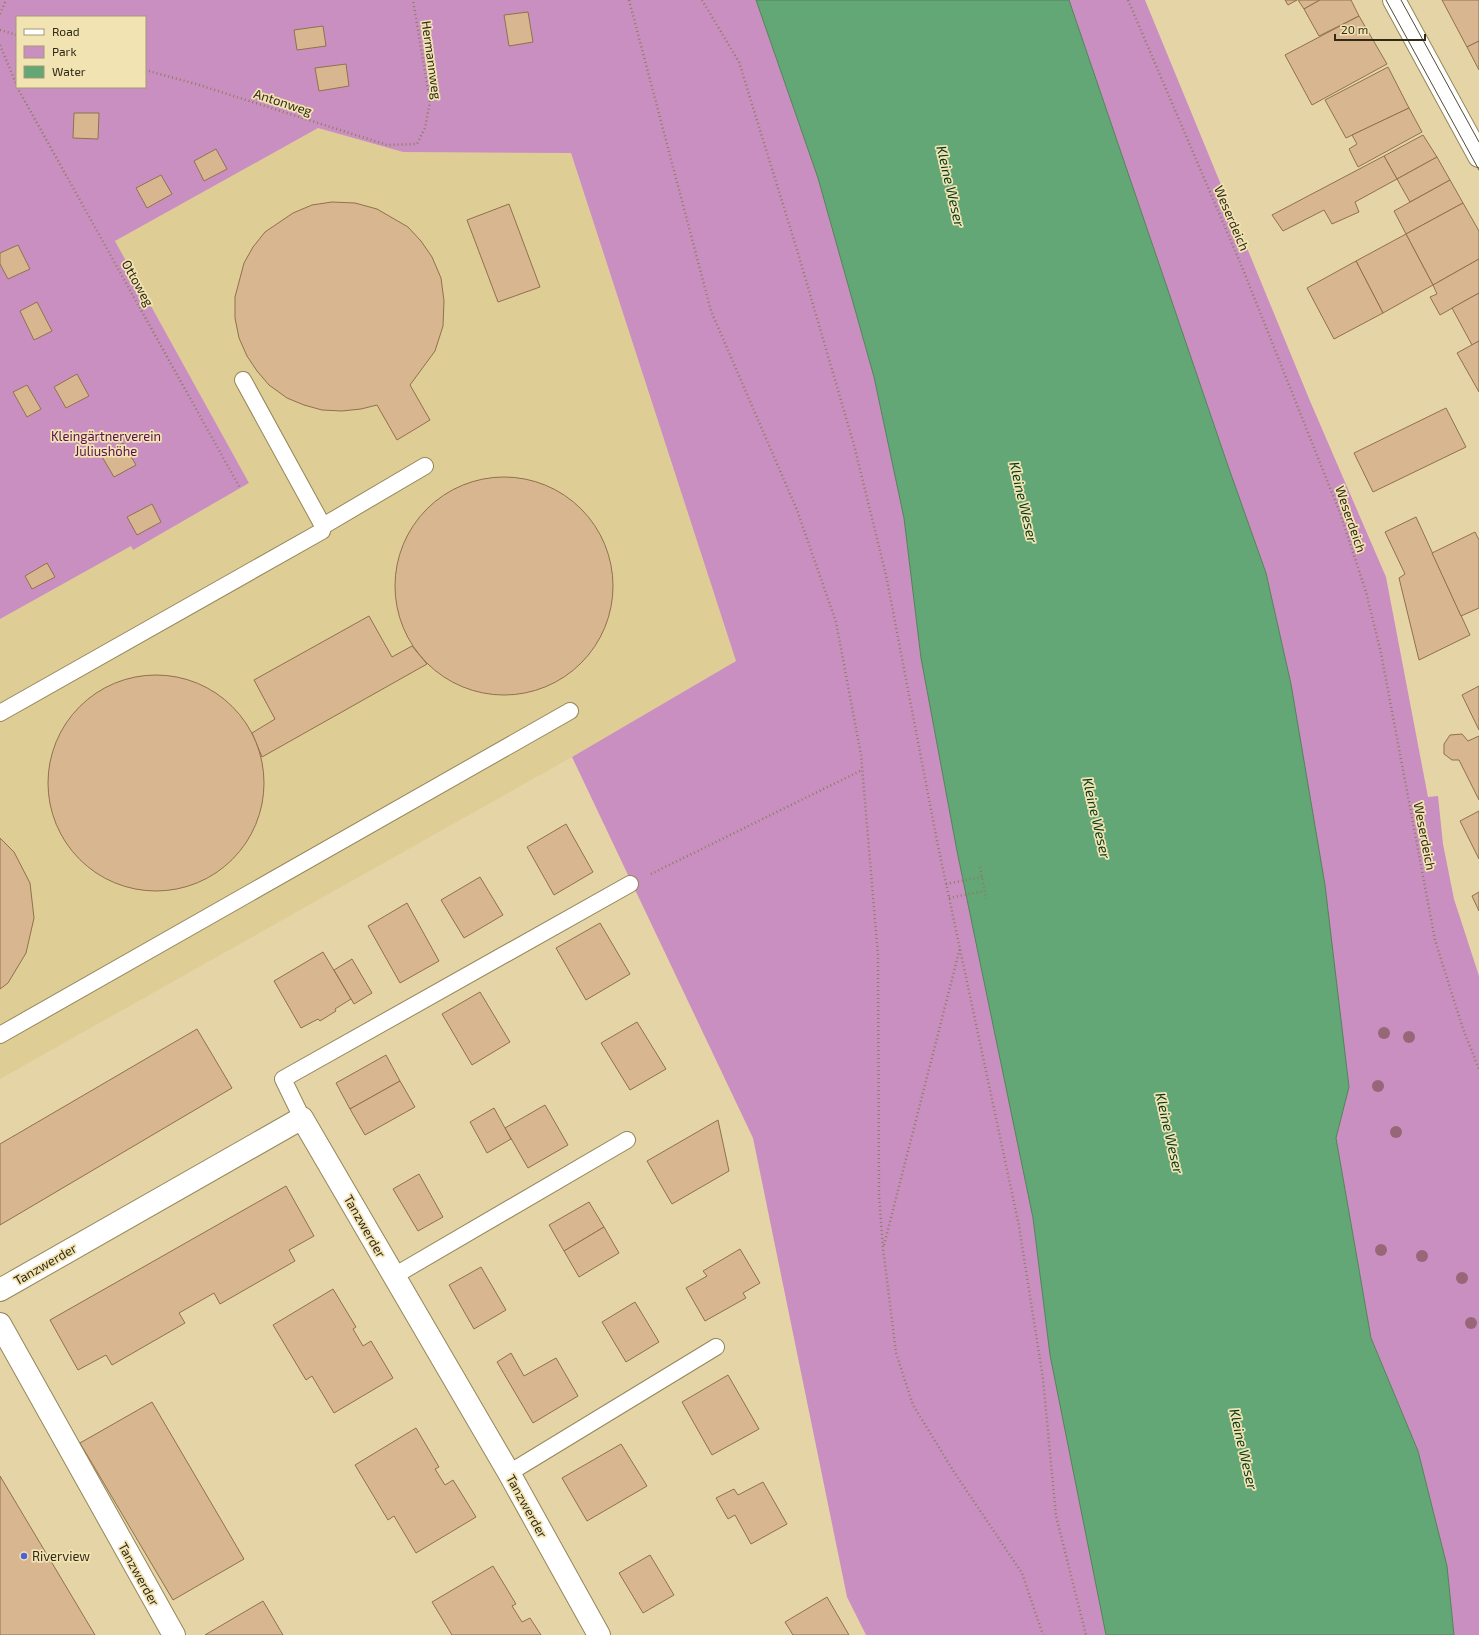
<svg xmlns="http://www.w3.org/2000/svg" width="1479" height="1635" viewBox="0 0 1479 1635" font-family="'Exo 2',sans-serif">
  <style>
    .built { fill: #dfcd96 }
    .green { fill: #ca8fc1; fill-rule: evenodd }
    .water { fill: #63a777; stroke: #54825a }
    .building { fill: #d8b790; stroke: #8f714c }
    .lines { fill: none; stroke-linecap: round; stroke-linejoin: round }
    .lane-casing { stroke: #958659; stroke-width: 18 }
    .street-casing { stroke: #958659; stroke-width: 24 }
    .secondary-casing { stroke: #958659; stroke-width: 24 }
    .path { stroke: #897e5e; stroke-width: 2.5; stroke-dasharray: 1 3; stroke-linecap: butt }
    .lane { stroke: #fff; stroke-width: 16 }
    .street { stroke: #fff; stroke-width: 22 }
    .secondary { stroke: #fff; stroke-width: 22 }
    .tram { stroke: #534b33; stroke-width: 1 }
    .tree { fill: #976777 }
    .poi-dot { fill: #4f62d7; stroke: #f2e3b3; stroke-width: 1.5 }
    .labels { text-anchor: middle; dominant-baseline: central; stroke-width: 3.5; stroke-linejoin: round; paint-order: stroke }
    .street-label { font-size: 13px; fill: #302a17; stroke: #f2e3b3 }
    .park-label { font-size: 13px; fill: #570d51; stroke: #f2e3b3 }
    .poi-label { font-size: 13px; fill: #302a17; stroke: #f2e3b3; text-anchor: start }
    .water-label { font-size: 14px; font-style: italic; fill: #003718; stroke: #f2e3b3 }
  </style>
  <rect width="100%" height="100%" fill="#e5d5a6"/>
  <path class="built" d="M318,128L403,152L571,153L736,661L572,757L0,1079V618L131,546L133,550L249,483L115,241Z"/>
  <g class="green">
    <path d="M0,0H756L818,178L874,377L904,518L921,658L957,851L1033,1218L1050,1355L1106,1635H866L847,1597L753,1138L572,757L736,661L571,153L403,152L318,128L115,241L249,483L133,550L131,546L0,619ZM17,17H145V87H17Z"/>
    <path d="M1069,0H1145L1310,401L1386,577L1428,797L1438,796L1443,844L1454,899L1479,976V1635H1454L1447,1566L1418,1451L1371,1338L1336,1138L1349,1087L1291,684L1266,573L1227,463Z"/>
  </g>
  <path class="water" d="M756,0H1069L1227,463L1266,573L1291,684L1325,885L1349,1087L1336,1138L1371,1338L1418,1451L1447,1566L1454,1635H1106L1050,1355L1033,1218L957,851L921,658L904,518L874,377L818,178Z"/>
  <g class="building">
    <path d="M1285,0H1297L1288,5Z"/>
    <path d="M1298,0H1320L1304,9Z"/>
    <path d="M1320,0H1351L1359,16L1319,36L1304,9Z"/>
    <path d="M1442,0H1479V41L1467,47Z"/>
    <path d="M528,12L533,42L509,46L504,15Z"/>
    <path d="M1359,16L1387,64L1312,105L1285,55Z"/>
    <path d="M323,26L326,46L297,50L294,30Z"/>
    <path d="M1479,41V70L1467,47Z"/>
    <path d="M346,64L349,86L319,91L315,68Z"/>
    <path d="M1388,67L1409,108L1346,138L1325,100Z"/>
    <path d="M1409,108L1422,132L1358,167L1349,149L1357,144L1352,135Z"/>
    <path d="M74,113H99L98,139L73,138Z"/>
    <path d="M1423,135L1437,157L1397,179L1384,156Z"/>
    <path d="M216,149L227,169L204,181L194,161Z"/>
    <path d="M1384,156L1397,179L1355,202L1359,212L1332,224L1324,210L1283,231L1272,215Z"/>
    <path d="M1437,157L1450,180L1410,202L1397,179Z"/>
    <path d="M161,175L172,194L147,208L136,188Z"/>
    <path d="M1450,180L1463,203L1406,234L1394,211Z"/>
    <path d="M332,202L355,203L377,209L408,227L421,241L432,257L441,278L444,301L443,326L435,351L410,385L430,420L397,440L377,405L361,409L342,411L322,410L304,405L287,398L269,385L257,371L247,356L239,338L235,318V297L244,263L253,247L265,232L293,213L312,205Z"/>
    <path d="M1463,203L1479,231V259L1433,285L1406,234Z"/>
    <path d="M509,204L540,287L498,302L467,220Z"/>
    <path d="M1406,234L1433,285L1383,313L1356,261Z"/>
    <path d="M18,245L30,269L8,279L0,264V253Z"/>
    <path d="M1479,259V293L1440,315L1430,297L1437,294L1433,285Z"/>
    <path d="M1356,261L1383,313L1334,339L1307,288Z"/>
    <path d="M1479,293V341L1472,345L1452,308Z"/>
    <path d="M37,302L52,331L34,340L20,311Z"/>
    <path d="M1479,341V392L1457,353Z"/>
    <path d="M77,374L89,396L66,408L54,387Z"/>
    <path d="M27,385L41,409L27,417L13,392Z"/>
    <path d="M1446,408L1466,447L1373,492L1354,453Z"/>
    <path d="M123,443L136,465L114,477L101,455Z"/>
    <circle cx="504" cy="586" r="109"/>
    <path d="M152,504L161,522L137,535L127,517Z"/>
    <path d="M1416,517L1470,635L1419,660L1399,578L1405,574L1385,532Z"/>
    <path d="M1475,532L1479,540V608L1461,616L1432,553Z"/>
    <path d="M47,563L55,577L32,589L25,576Z"/>
    <path d="M369,616L392,657L412,646L427,664L262,757L252,733L275,719L254,680Z"/>
    <circle cx="156" cy="783" r="108"/>
    <path d="M1479,686V730L1462,695Z"/>
    <path d="M1462,734L1468,741L1479,736V800L1459,760H1452L1444,754V744L1450,735Z"/>
    <path d="M1479,811V859L1460,821Z"/>
    <path d="M566,824L593,872L554,895L527,847Z"/>
    <path d="M0,838L14,852L30,883L34,918L26,953L8,983L0,989Z"/>
    <path d="M480,877L503,915L464,938L441,900Z"/>
    <path d="M1479,892V911L1472,896Z"/>
    <path d="M407,903L439,961L400,983L368,926Z"/>
    <path d="M600,923L630,974L586,1000L556,948Z"/>
    <path d="M323,952L351,999L335,1009L336,1011L320,1021L318,1019L301,1028L274,981Z"/>
    <path d="M352,959L372,993L354,1004L334,970Z"/>
    <path d="M480,992L510,1042L472,1065L442,1014Z"/>
    <path d="M637,1022L666,1069L630,1090L601,1043Z"/>
    <path d="M197,1029L232,1088L0,1225V1144Z"/>
    <path d="M386,1055L400,1081L350,1109L336,1083Z"/>
    <path d="M400,1081L415,1107L365,1135L350,1109Z"/>
    <path d="M545,1105L568,1145L528,1168L505,1128Z"/>
    <path d="M494,1108L511,1139L487,1153L470,1122Z"/>
    <path d="M718,1120L729,1171L672,1204L647,1161Z"/>
    <path d="M419,1174L443,1217L418,1231L393,1189Z"/>
    <path d="M286,1186L314,1236L289,1250L295,1261L220,1304L214,1293L179,1313L185,1323L112,1365L106,1355L78,1370L50,1320Z"/>
    <path d="M589,1202L604,1227L564,1251L549,1225Z"/>
    <path d="M604,1227L619,1253L579,1277L564,1251Z"/>
    <path d="M740,1249L760,1283L743,1293L746,1298L705,1321L686,1288L707,1276L703,1271Z"/>
    <path d="M481,1267L506,1310L474,1329L449,1285Z"/>
    <path d="M333,1289L356,1327L353,1329L363,1346L371,1341L393,1378L334,1413L312,1376L306,1380L273,1325Z"/>
    <path d="M635,1302L659,1342L626,1362L602,1322Z"/>
    <path d="M511,1353L524,1376L556,1358L578,1396L533,1423L497,1362Z"/>
    <path d="M728,1375L759,1429L712,1455L682,1402Z"/>
    <path d="M152,1402L244,1559L173,1600L80,1443Z"/>
    <path d="M416,1428L439,1467L435,1469L445,1485L453,1480L476,1517L416,1553L394,1516L388,1520L355,1465Z"/>
    <path d="M621,1444L647,1486L587,1521L562,1478Z"/>
    <path d="M0,1476L95,1635H0Z"/>
    <path d="M763,1482L787,1524L751,1544L735,1515L728,1519L716,1498L734,1489L738,1495Z"/>
    <path d="M650,1555L674,1595L643,1613L619,1573Z"/>
    <path d="M493,1566L516,1604L512,1606L522,1622L530,1618L541,1635H452L432,1602Z"/>
    <path d="M827,1597L849,1635H793L785,1622Z"/>
    <path d="M263,1601L283,1635H205Z"/>
  </g>
  <g class="lines">
    <defs>
      <g id="lane">
        <path d="M323,526L425,466"/>
        <path d="M0,713L322,531L323,526L243,380"/>
        <path d="M0,1035L570,711"/>
        <path d="M302,1118L283,1079L630,884"/>
        <path d="M394,1276L627,1140"/>
        <path d="M509,1473L716,1347"/>
      </g>
      <g id="street">
        <path d="M0,1290L302,1118L509,1473L599,1635"/>
        <path d="M0,1324L174,1635"/>
      </g>
      <path id="secondary" d="M1394,0L1479,156"/>
    </defs>
    <use href="#lane" class="lane-casing"/>
    <use href="#street" class="street-casing"/>
    <use href="#secondary" class="secondary-casing"/>
    <g class="path">
      <path d="M629,0L711,311L797,510L836,622L861,755L878,955L879,1196L883,1248L896,1353L913,1405L954,1472L1022,1573L1043,1635"/>
      <path d="M702,0L739,62L798,253L854,445L886,575L937,841L1019,1226L1043,1379L1056,1516L1086,1635"/>
      <path d="M1128,0L1242,267L1340,513L1366,592L1381,653L1435,940L1463,1029L1479,1069"/>
      <path d="M0,14L6,0"/>
      <path d="M0,30L17,35"/>
      <path d="M0,45L17,86"/>
      <path d="M145,70L196,84L387,145L417,144L425,128L430,102L413,0"/>
      <path d="M17,87L240,488"/>
      <path d="M980,867L986,899"/>
      <path d="M651,874L862,770"/>
      <path d="M946,884L982,877"/>
      <path d="M949,898L984,891"/>
      <path d="M884,1245L960,948"/>
    </g>
    <use href="#lane" class="lane"/>
    <use href="#street" class="street"/>
    <use href="#secondary" class="secondary"/>
    <g class="tram">
      <path d="M1386,0L1479,170"/>
      <path d="M1401,0L1479,142"/>
    </g>
  </g>
  <g class="tree">
    <circle cx="1384" cy="1033" r="6"/>
    <circle cx="1409" cy="1037" r="6"/>
    <circle cx="1378" cy="1086" r="6"/>
    <circle cx="1396" cy="1132" r="6"/>
    <circle cx="1381" cy="1250" r="6"/>
    <circle cx="1422" cy="1256" r="6"/>
    <circle cx="1462" cy="1278" r="6"/>
    <circle cx="1471" cy="1323" r="6"/>
  </g>
  <circle class="poi-dot" cx="24" cy="1556" r="4"/>
  <g class="labels">
    <g class="street-label">
      <text transform="translate(432 60) rotate(82)">Hermannweg</text>
      <text transform="translate(283 102) rotate(18)">Antonweg</text>
      <text transform="translate(1232 218) rotate(67)">Weserdeich</text>
      <text transform="translate(138 283) rotate(61)">Ottoweg</text>
      <text transform="translate(1351 519) rotate(71)">Weserdeich</text>
      <text transform="translate(1425 836) rotate(79)">Weserdeich</text>
      <text transform="translate(365 1226) rotate(60)">Tanzwerder</text>
      <text transform="translate(45 1264) rotate(-30)">Tanzwerder</text>
      <text transform="translate(527 1506) rotate(61)">Tanzwerder</text>
      <text transform="translate(139 1574) rotate(61)">Tanzwerder</text>
    </g>
    <g class="park-label">
      <text x="106" y="436">Kleingärtnerverein<tspan x="106" dy="15">Juliushöhe</tspan></text>
    </g>
    <g class="poi-label">
      <text x="32" y="1556">Riverview</text>
    </g>
    <g class="water-label">
      <text transform="translate(951 186) rotate(77)">Kleine Weser</text>
      <text transform="translate(1024 502) rotate(77)">Kleine Weser</text>
      <text transform="translate(1097 818) rotate(77)">Kleine Weser</text>
      <text transform="translate(1170 1133) rotate(77)">Kleine Weser</text>
      <text transform="translate(1244 1449) rotate(77)">Kleine Weser</text>
    </g>
  </g>
  <rect x="16" y="16" width="130" height="72" fill="#f2e3b3" stroke="#a49975"/>
  <rect x="24" y="29" width="20" height="6" fill="#ffffff" stroke="#a49975"/>
  <text x="52" y="36" font-size="12" fill="#302a17">Road</text>
  <rect x="24" y="46" width="20" height="12" fill="#ca8fc1" stroke="#a49975"/>
  <text x="52" y="56" font-size="12" fill="#302a17">Park</text>
  <rect x="24" y="66" width="20" height="12" fill="#63a777" stroke="#a49975"/>
  <text x="52" y="76" font-size="12" fill="#302a17">Water</text>
  <path d="M1335 34v6h90v-6" fill="none" stroke="#302a17" stroke-width="2"/>
  <text x="1341" y="34" font-size="12" fill="#302a17" stroke="#f2e3b3" stroke-width="3" paint-order="stroke">20 m</text>
</svg>
